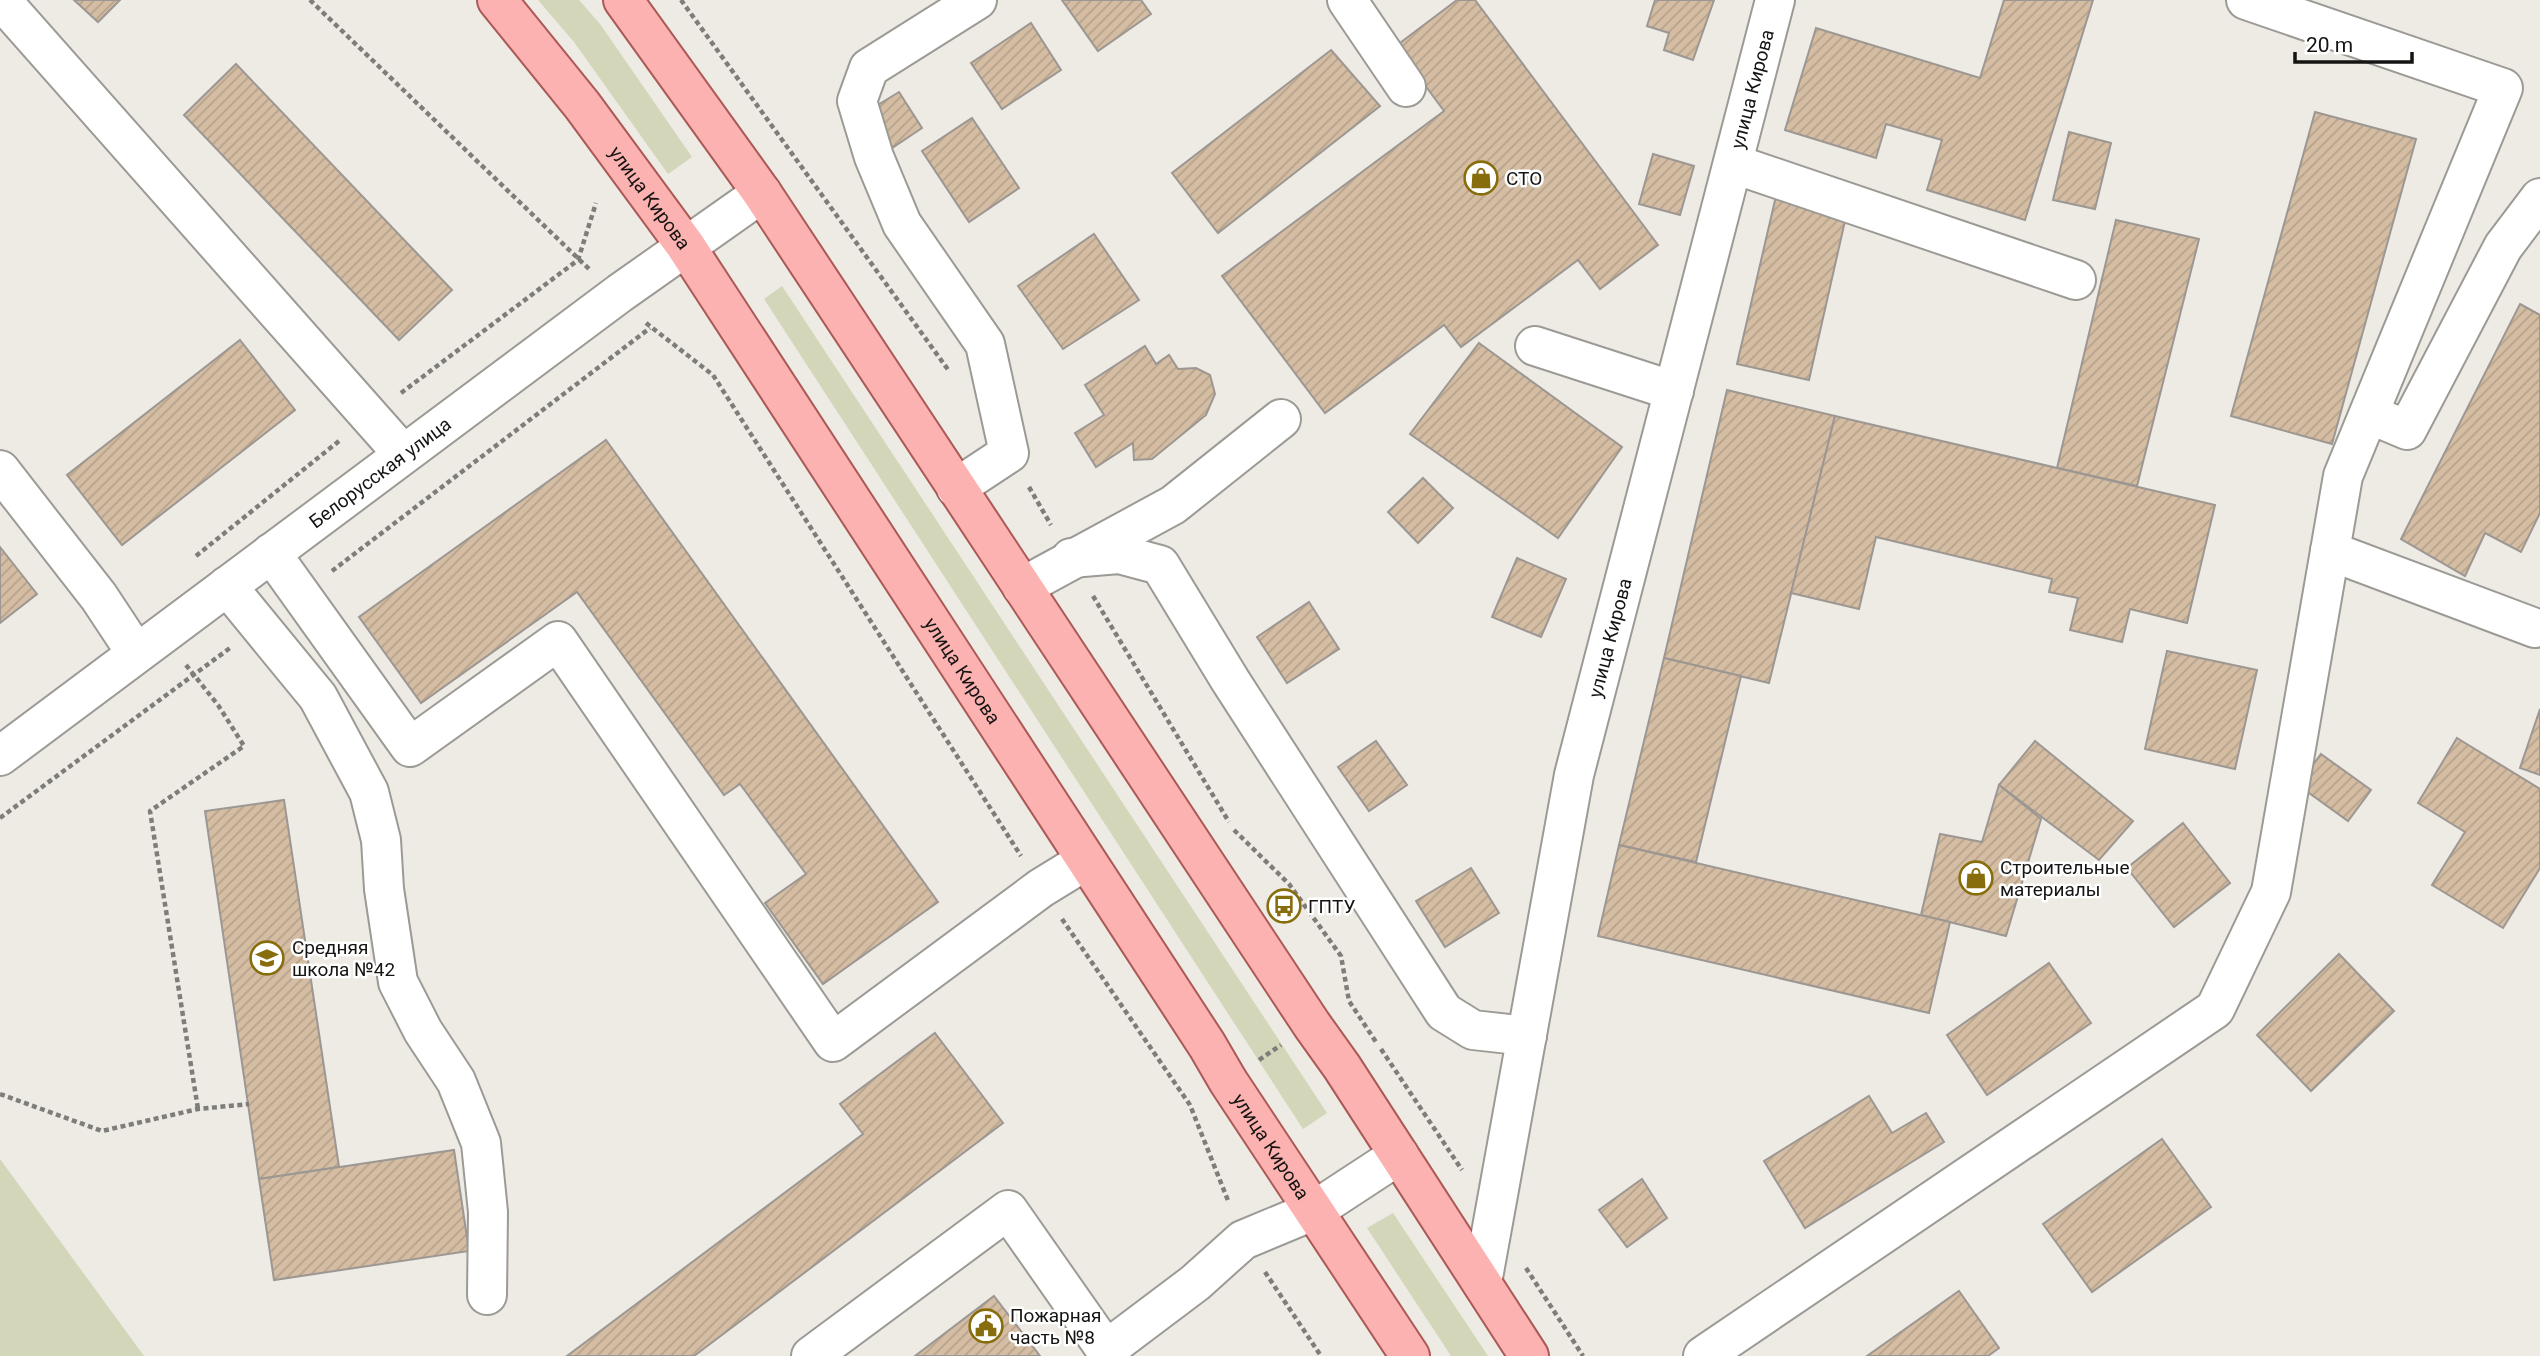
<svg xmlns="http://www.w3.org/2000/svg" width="2540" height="1356" viewBox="0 0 2540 1356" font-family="Roboto,sans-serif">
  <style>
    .green { fill: #d3d6b9 }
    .building { fill: url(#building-hatch); stroke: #9c9792; stroke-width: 2 }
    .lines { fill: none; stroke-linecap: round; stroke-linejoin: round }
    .minor-casing { stroke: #9c9a94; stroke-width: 42 }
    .major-casing { stroke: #aa5956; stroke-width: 42 }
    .path { stroke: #7f7d79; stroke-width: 4.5; stroke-dasharray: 5 3.5; stroke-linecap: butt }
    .minor { stroke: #fff; stroke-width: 38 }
    .major { stroke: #fcb2b0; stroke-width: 38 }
    .labels { text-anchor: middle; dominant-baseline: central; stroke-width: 5; stroke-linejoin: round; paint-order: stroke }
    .street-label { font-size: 19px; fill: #151412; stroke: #fff }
    .poi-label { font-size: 19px; fill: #151412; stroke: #fff; text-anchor: start }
  </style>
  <defs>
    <pattern id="building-hatch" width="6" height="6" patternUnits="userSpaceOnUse" patternTransform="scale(1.75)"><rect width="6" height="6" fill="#d5bda3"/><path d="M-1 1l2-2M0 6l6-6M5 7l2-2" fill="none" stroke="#b6a28b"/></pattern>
  </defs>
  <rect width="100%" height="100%" fill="#edebe4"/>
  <g class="green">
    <path d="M538,0H579L600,24L692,157L668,174L574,42Z"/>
    <path d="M782,286L1327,1113L1303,1129L764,299Z"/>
    <path d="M0,1159L144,1356H0Z"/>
    <path d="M1393,1213L1488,1356H1451L1367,1228Z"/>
  </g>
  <g class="building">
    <path d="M74,0H120L98,22Z"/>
    <path d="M1062,0H1141L1151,14L1098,51Z"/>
    <path d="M1457,0H1475L1658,245L1600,289L1578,260L1461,347L1444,325L1325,413L1222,276L1444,111L1396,46Z"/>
    <path d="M1655,0H1714L1693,60L1664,50L1669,33L1647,26Z"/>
    <path d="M2004,0H2093L2025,220L1927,190L1942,140L1886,124L1876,158L1785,130L1816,28L1980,78Z"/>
    <path d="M1031,23L1061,70L1002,109L971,63Z"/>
    <path d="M1331,50L1380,106L1218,233L1172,173Z"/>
    <path d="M236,64L452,290L399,340L184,115Z"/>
    <path d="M899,92L922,128L892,148L868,111Z"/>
    <path d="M2315,112L2416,139L2332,444L2231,416Z"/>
    <path d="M972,118L1019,188L969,222L922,151Z"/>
    <path d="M2069,132L2111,143L2095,209L2053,200Z"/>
    <path d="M1653,154L1694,166L1680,215L1639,204Z"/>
    <path d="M1776,196L1847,212L1809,380L1737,364Z"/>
    <path d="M2116,220L2199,239L2137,486L2057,468Z"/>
    <path d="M1094,234L1139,300L1063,349L1018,286Z"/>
    <path d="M2520,304L2540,315V513L2521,552L2485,533L2465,576L2401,539Z"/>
    <path d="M240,340L295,410L122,545L67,475Z"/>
    <path d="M1479,343L1622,447L1558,538L1410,434Z"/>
    <path d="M1145,346L1156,364L1169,355L1178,369L1196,368L1210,375L1215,394L1206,415L1152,459L1134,460L1133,443L1096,467L1075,433L1104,415L1085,385Z"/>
    <path d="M1727,390L1835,416L1769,683L1664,658Z"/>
    <path d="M1835,416L2215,505L2187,623L2130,609L2122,642L2070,630L2078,598L2049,592L2052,579L1876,537L1859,609L1791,593Z"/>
    <path d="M606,440L938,902L823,984L765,903L806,874L740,784L724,795L577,592L421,703L359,617Z"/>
    <path d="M1423,478L1453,508L1418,543L1388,512Z"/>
    <path d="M0,547L37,594L0,623Z"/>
    <path d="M1517,558L1566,579L1541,637L1492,617Z"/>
    <path d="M1309,602L1339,649L1287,683L1257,637Z"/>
    <path d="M2167,651L2257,670L2235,769L2145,749Z"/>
    <path d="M1664,658L1741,676L1696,862L1619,845Z"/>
    <path d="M2540,709V775L2520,768Z"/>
    <path d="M2457,738L2540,789V868L2503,928L2432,885L2465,832L2418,803Z"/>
    <path d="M1376,741L1407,785L1369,811L1338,767Z"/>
    <path d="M2035,741L2133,821L2099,860L1999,785Z"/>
    <path d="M2321,754L2371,790L2348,821L2298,785Z"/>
    <path d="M1999,785L2041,819L2006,936L1921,915L1940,834L1982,842Z"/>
    <path d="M284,800L339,1167L259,1179L205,811Z"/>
    <path d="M2183,823L2230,883L2174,927L2127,868Z"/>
    <path d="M1619,845L1950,922L1929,1013L1598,936Z"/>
    <path d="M1471,868L1499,913L1445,947L1416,901Z"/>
    <path d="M2339,954L2394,1011L2311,1091L2257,1035Z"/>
    <path d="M2049,963L2091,1023L1987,1095L1947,1035Z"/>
    <path d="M935,1033L1003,1123L694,1356H567L863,1134L840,1104Z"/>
    <path d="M1869,1096L1892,1133L1926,1113L1944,1142L1805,1228L1764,1161Z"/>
    <path d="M2162,1139L2211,1207L2092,1292L2043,1224Z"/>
    <path d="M454,1150L469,1251L274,1280L259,1179Z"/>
    <path d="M1642,1179L1667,1218L1627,1247L1599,1210Z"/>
    <path d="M1959,1291L1999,1348L1988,1356H1867Z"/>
    <path d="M994,1296L1040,1356H915Z"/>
  </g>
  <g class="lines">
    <defs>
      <g id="minor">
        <path d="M1,0L403,454"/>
        <path d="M1347,0L1406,87"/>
        <path d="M1734,164L2076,280"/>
        <path d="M1535,346L1674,391"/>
        <path d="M2369,414L2407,430L2503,247L2540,198"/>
        <path d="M0,470L99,597L136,653"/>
        <path d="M956,488L1009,453L985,344L902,224L874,157L857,101L869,68L977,0"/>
        <path d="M2330,551L2535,628"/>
        <path d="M271,553L410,747L558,641L833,1042L1041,888L1085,861"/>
        <path d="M1071,558L1119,554L1160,565L1230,680L1444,1012L1473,1030L1527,1036"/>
        <path d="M227,586L318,697L369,792L381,840L384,889L398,982L423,1031L456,1081L481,1143L488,1212L487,1295"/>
        <path d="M1022,587L1173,505L1281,419"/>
        <path id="s1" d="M0,756L620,293L762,193"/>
        <path id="s2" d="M1482,1283L1574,775L1775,0"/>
        <path d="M811,1356L1008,1210L1106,1350L1195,1283L1243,1240L1315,1210L1399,1155"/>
        <path d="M1703,1356L2215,1009L2271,892L2343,476L2503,88L2246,0"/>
      </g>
      <g id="major">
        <path id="s3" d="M497,0L582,105L685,245L1207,1045L1228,1081L1410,1356"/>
        <path d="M623,0L762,193L1312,1025L1342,1067L1529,1356"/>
      </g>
    </defs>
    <use href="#minor" class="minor-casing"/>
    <use href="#major" class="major-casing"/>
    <g class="path">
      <path d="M310,0L589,269"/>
      <path d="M681,0L949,371"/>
      <path d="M646,323L713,375L1021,856"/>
      <path d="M401,393L578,260L596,203"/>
      <path d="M1029,487L1051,525"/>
      <path d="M196,556L339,441"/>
      <path d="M332,571L650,328"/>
      <path d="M1093,596L1229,822"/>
      <path d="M186,665L218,705L244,746L150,811L198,1109"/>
      <path d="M0,818L230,648"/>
      <path d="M1234,830L1289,884L1341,956L1349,1001L1376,1042"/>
      <path d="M1062,919L1190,1105L1229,1203"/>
      <path d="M1381,1049L1462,1170"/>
      <path d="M1259,1060L1281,1045"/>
      <path d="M0,1094L102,1131L198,1109L249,1104"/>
      <path d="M1526,1268L1583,1356"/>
      <path d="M1265,1272L1321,1356"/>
    </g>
    <use href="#minor" class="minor"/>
    <use href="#major" class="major"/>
  </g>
  <defs>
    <symbol id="shop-ring" viewBox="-11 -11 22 22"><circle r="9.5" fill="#fff" stroke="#876d0c" stroke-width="1.5"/><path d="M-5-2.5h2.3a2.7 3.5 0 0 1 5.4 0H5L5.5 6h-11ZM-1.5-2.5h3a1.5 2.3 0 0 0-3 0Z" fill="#876d0c"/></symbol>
    <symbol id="bus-ring" viewBox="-11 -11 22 22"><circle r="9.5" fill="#fff" stroke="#876d0c" stroke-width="1.5"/><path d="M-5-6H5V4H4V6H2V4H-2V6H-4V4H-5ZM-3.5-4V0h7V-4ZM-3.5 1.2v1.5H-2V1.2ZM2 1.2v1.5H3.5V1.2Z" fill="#876d0c"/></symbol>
    <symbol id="school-ring" viewBox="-11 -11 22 22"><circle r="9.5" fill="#fff" stroke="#876d0c" stroke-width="1.5"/><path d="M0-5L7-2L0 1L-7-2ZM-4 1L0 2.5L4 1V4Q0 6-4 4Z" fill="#876d0c"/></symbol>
    <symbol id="civic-ring" viewBox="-11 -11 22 22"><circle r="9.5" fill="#fff" stroke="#876d0c" stroke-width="1.5"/><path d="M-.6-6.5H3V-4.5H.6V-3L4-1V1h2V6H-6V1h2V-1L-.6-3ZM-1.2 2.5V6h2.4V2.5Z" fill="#876d0c"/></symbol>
  </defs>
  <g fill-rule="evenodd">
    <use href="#shop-ring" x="1462" y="159" width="38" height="38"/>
    <use href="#shop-ring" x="1957" y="859" width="38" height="38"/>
    <use href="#bus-ring" x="1265" y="887" width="38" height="38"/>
    <use href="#school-ring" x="248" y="939" width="38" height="38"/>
    <use href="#civic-ring" x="967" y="1307" width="38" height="38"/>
  </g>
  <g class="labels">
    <g class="street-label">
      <text stroke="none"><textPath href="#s2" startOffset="1225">улица Кирова</textPath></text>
      <text stroke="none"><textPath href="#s3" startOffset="250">улица Кирова</textPath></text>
      <text stroke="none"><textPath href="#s1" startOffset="474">Белорусская улица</textPath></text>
      <text stroke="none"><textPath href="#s2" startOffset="658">улица Кирова</textPath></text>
      <text stroke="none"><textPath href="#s3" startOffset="817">улица Кирова</textPath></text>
      <text stroke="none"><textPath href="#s3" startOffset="1384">улица Кирова</textPath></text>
    </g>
    <g class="poi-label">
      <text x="1506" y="178">СТО</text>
      <text x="2000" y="867">Строительные<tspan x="2000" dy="22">материалы</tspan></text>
      <text x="1308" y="906">ГПТУ</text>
      <text x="292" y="947">Средняя<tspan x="292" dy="22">школа №42</tspan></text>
      <text x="1010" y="1315">Пожарная<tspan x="1010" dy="22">часть №8</tspan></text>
    </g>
  </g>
  <path d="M2295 52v10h117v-10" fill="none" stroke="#151412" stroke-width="3.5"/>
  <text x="2306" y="52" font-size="21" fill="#151412" stroke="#ffffff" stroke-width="5" paint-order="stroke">20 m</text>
</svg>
